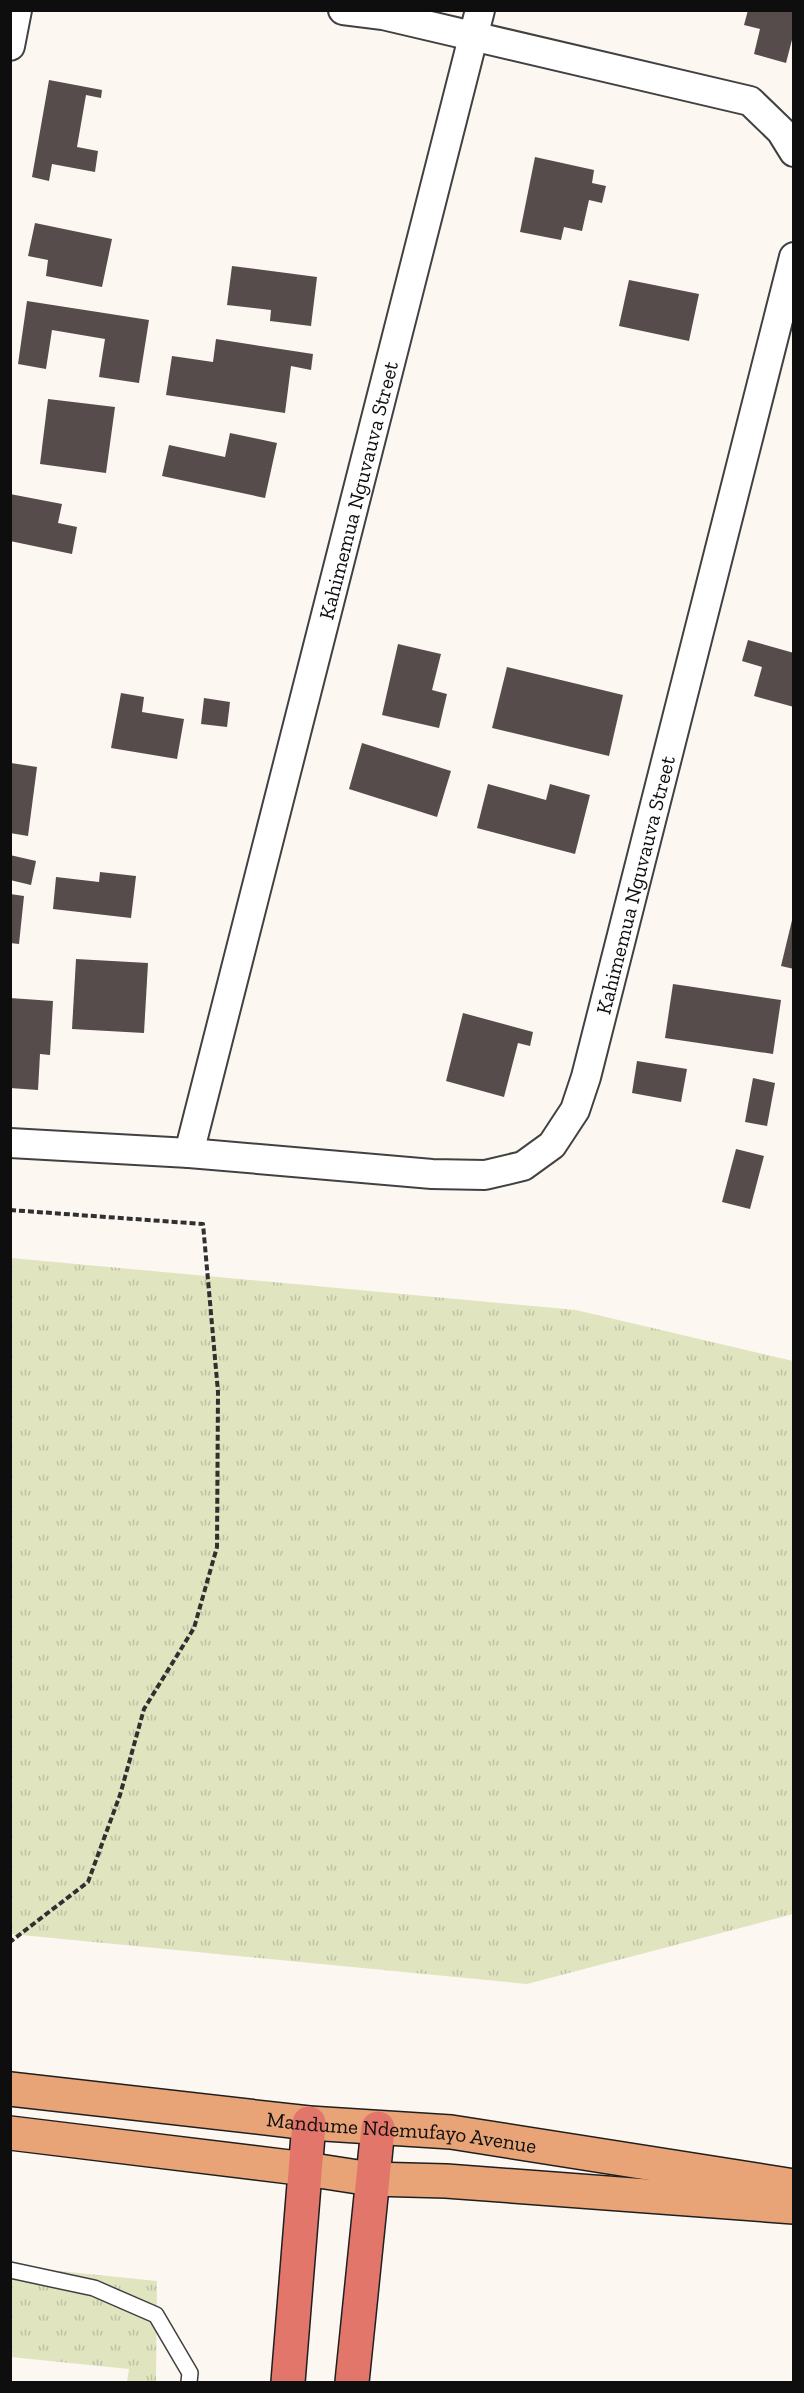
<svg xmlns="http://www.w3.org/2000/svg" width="804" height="2393" viewBox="0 0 804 2393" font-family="'Zilla Slab',serif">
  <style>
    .grass { fill: url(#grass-tufts) }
    .building { fill: #564c4c }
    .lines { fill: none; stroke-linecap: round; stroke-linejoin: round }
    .service-casing { stroke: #414141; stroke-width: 18 }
    .minor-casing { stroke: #414141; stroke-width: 32 }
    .primary-casing { stroke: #1f1f1f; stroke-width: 36 }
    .motorway-casing { stroke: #1f1f1f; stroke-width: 36 }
    .path { stroke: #303030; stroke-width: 4; stroke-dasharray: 6 3; stroke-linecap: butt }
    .service { stroke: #fff; stroke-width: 15 }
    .minor { stroke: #fff; stroke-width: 28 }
    .primary { stroke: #e8a377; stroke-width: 33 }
    .motorway { stroke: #e2766b; stroke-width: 33 }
    .labels { text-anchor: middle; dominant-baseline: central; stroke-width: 6; stroke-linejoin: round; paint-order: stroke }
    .street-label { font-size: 21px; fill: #0e0e0e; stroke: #fff }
  </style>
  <defs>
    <pattern id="grass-tufts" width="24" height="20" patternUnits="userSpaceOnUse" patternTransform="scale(1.5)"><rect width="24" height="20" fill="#e0e4bf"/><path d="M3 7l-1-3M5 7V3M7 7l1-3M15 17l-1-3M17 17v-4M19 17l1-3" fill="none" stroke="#bfc2a3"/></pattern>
  </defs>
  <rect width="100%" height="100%" fill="#fdf7f2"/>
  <g class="grass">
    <path d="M11,1258L576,1310L793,1361V1914L527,1984L11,1934Z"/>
    <path d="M10,2266L157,2281L156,2382H127L129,2369L11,2357Z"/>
  </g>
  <g class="building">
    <path d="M748,10H794V32L786,63L754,54L760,29L744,25Z"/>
    <path d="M49,80L102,90L101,98L86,95L77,147L98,151L95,172L52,164L49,181L32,177Z"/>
    <path d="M535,157L594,170L592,183L606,186L602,203L589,200L582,231L564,227L561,240L520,232Z"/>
    <path d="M35,223L112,239L102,287L46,276L48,260L28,256Z"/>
    <path d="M232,266L317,277L311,326L270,321L271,310L227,305Z"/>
    <path d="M629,280L699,294L689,341L619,326Z"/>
    <path d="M27,301L149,320L139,383L99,377L105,339L52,330L46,369L18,364Z"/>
    <path d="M216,339L313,354L311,370L291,366L285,413L166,395L172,356L213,362Z"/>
    <path d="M48,399L115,407L106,473L40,464Z"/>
    <path d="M230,433L277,443L265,498L162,476L169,445L225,457Z"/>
    <path d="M10,494L62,504L58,523L77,527L72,554L10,541Z"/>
    <path d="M748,640L794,653V707L754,696L762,667L742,661Z"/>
    <path d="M398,644L441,654L432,690L447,694L439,728L382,715Z"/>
    <path d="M507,667L623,695L609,756L492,728Z"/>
    <path d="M121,693L144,697L142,712L184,719L177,759L111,748Z"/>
    <path d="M204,698L230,702L227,727L201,724Z"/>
    <path d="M362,743L451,771L437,817L349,789Z"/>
    <path d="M11,763L37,767L28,836L10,833Z"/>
    <path d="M488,784L546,800L550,784L590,795L575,854L477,828Z"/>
    <path d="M10,855L36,861L31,885L10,880Z"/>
    <path d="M100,872L136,876L131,918L53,909L56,877L99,882Z"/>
    <path d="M10,894L24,896L19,944L10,943Z"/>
    <path d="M793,916H794V969L781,966Z"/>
    <path d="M76,959L148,963L144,1033L72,1029Z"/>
    <path d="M673,984L781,1000L773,1054L665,1038Z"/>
    <path d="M10,998L53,1001L50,1055L40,1054L38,1090L10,1088Z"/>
    <path d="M463,1013L533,1032L530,1046L518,1043L504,1097L446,1081Z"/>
    <path d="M637,1061L687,1069L681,1102L632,1093Z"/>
    <path d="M753,1078L775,1083L767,1126L745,1122Z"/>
    <path d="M736,1149L764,1156L750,1209L722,1202Z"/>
  </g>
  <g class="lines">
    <defs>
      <path id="service" d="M10,2270L94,2288L156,2315L190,2373L189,2382"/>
      <g id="minor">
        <path d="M343,10L383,15L750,101L781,131L794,152"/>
        <path d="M10,46L17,10"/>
        <path id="s1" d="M10,1143L189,1153L432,1174L485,1175L523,1166L552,1145L575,1110L586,1077L794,257"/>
        <path id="s2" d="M189,1153L480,10"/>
      </g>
      <g id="primary">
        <path id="s3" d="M10,2089L309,2123L451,2132L794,2186"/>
        <path d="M10,2133L306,2169L371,2179L446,2181L794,2207"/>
      </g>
      <g id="motorway">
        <path d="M288,2382L309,2123"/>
        <path d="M352,2382L378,2128"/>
      </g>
    </defs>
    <use href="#service" class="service-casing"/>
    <use href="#minor" class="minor-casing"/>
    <use href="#primary" class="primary-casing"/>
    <use href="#motorway" class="motorway-casing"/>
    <path class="path" d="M10,1210L203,1224L218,1392L217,1547L194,1628L144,1709L120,1795L88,1882L10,1942"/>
    <use href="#service" class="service"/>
    <use href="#minor" class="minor"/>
    <use href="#primary" class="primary"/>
    <use href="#motorway" class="motorway"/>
  </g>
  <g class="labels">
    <g class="street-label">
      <text stroke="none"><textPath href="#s2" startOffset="684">Kahimemua Nguvauva Street</textPath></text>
      <text stroke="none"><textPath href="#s1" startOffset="826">Kahimemua Nguvauva Street</textPath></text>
      <text stroke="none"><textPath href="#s3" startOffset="394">Mandume Ndemufayo Avenue</textPath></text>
    </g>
  </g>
  <rect width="804" height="2393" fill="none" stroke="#0e0e0e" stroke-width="24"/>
</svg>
